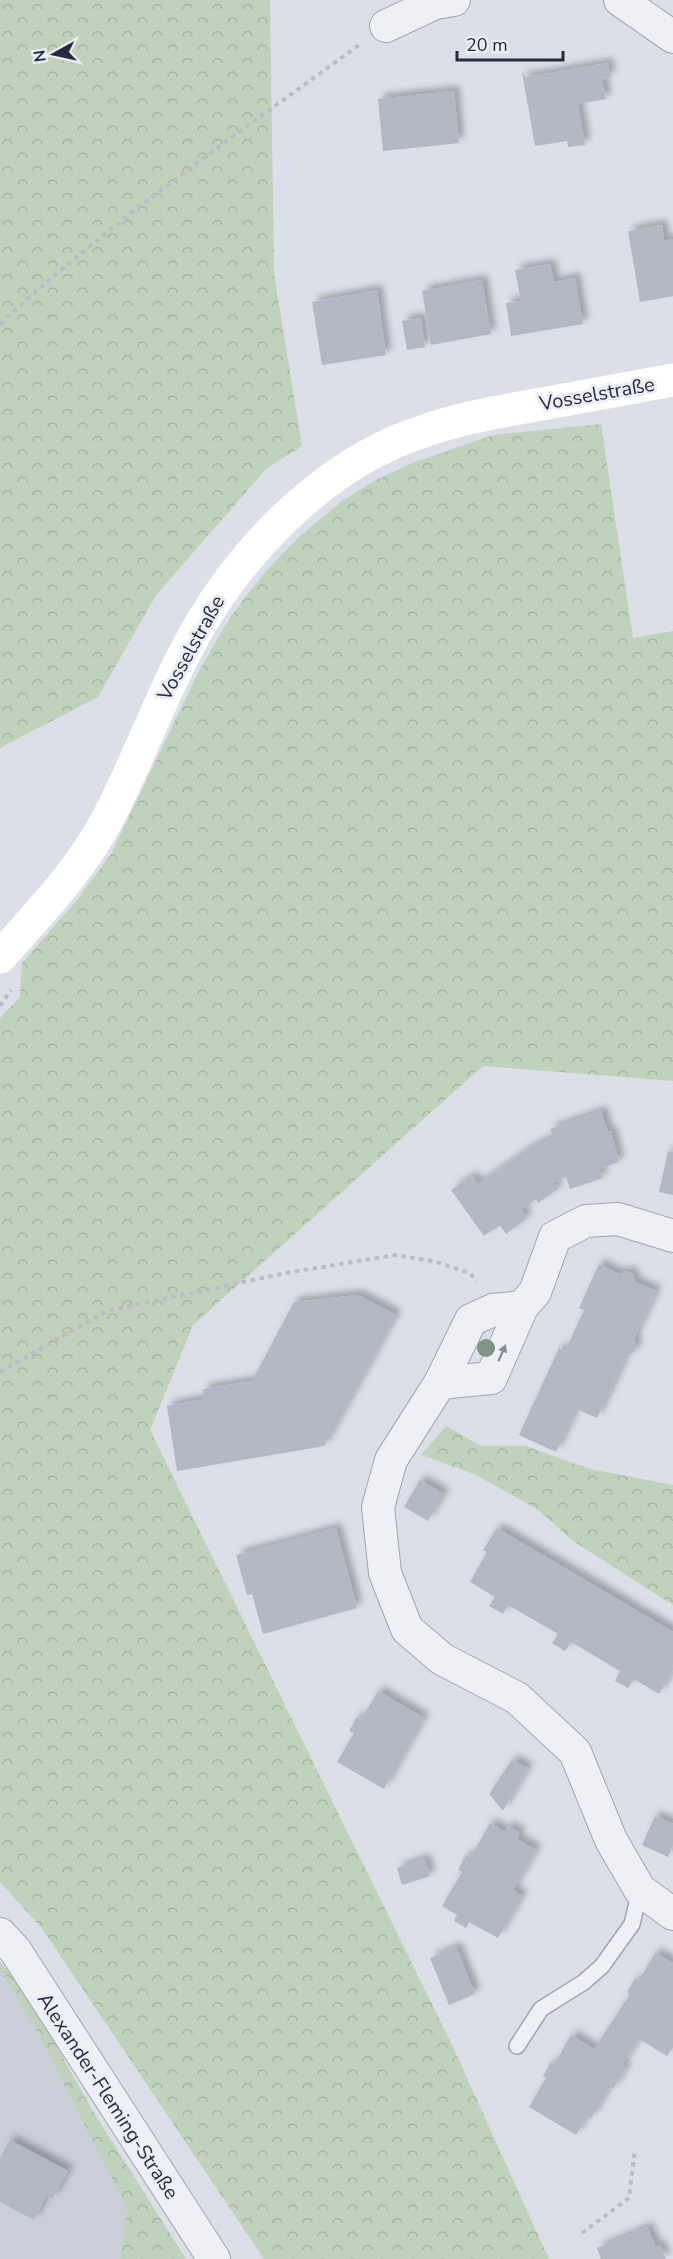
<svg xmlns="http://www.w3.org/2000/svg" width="673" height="2259" viewBox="0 0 673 2259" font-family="'Nunito Sans',sans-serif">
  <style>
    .built { fill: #c9ced9 }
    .forest { fill: url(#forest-crowns) }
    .building { fill: #b2b8c4; filter: url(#shadow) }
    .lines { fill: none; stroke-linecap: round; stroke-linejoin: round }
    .lane-casing { stroke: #a0a6b1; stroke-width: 18 }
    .street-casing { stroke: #a0a6b1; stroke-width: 34 }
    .path { stroke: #b9bdc5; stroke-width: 4; stroke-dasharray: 4.5 4.5; stroke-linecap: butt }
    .lane { stroke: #eef0f5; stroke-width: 15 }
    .street { stroke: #eef0f5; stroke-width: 32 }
    .secondary { stroke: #fff; stroke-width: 33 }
    .tree { fill: #809683 }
    .oneway { fill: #898e9a }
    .labels { text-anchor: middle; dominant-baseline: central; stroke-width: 6; stroke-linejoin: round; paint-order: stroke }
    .street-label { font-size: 20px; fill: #242c3e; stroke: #ebeef5 }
  </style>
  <defs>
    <pattern id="forest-crowns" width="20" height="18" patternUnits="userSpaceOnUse" patternTransform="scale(1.5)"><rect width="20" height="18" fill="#c0d2bc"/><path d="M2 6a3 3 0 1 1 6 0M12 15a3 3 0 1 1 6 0" fill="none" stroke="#a5b4a3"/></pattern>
    <filter id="shadow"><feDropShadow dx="5.5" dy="-5.5" stdDeviation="3" flood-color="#0004"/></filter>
  </defs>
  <rect width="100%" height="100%" fill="#dbdfe7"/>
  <path class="built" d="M0,1971L35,2028L127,2209L120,2259H0Z"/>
  <g class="forest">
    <path d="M0,0H270L274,274L302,446L267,468L156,595L98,697L0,748Z"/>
    <path d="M601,424L633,638L673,631V1081L483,1066L193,1325L150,1430L453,2047L549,2259H264L41,1927L0,1882V1018L20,997L22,963L77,900L111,854L199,671L231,616L266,571L300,536L342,501L374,481L412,463L493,435Z"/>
    <path d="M446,1426L481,1446H525L590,1469L673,1485V1605L573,1541L537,1509L474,1474L421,1455Z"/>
    <path d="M0,1962L26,1992L94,2113L186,2259H120L127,2209L35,2028L0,1971Z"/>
  </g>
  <g class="building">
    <path d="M608,63L610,77L602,79L606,99L578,104L585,145L568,147L567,141L535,146L522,72L526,77Z"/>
    <path d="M454,91L459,143L383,151L378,99Z"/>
    <path d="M662,225L664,241L673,239V296L640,302L628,231Z"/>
    <path d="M550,264L554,282L575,278L583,324L511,336L506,303L521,301L515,270Z"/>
    <path d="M482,280L491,334L431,345L422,291Z"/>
    <path d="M377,290L386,355L322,365L312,302Z"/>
    <path d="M421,318L425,347L407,350L402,321Z"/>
    <path d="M601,1111L608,1132L611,1131L619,1162L599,1169L603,1178L570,1189L566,1177L553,1183L558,1189L538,1203L536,1199L521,1210L527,1218L506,1234L500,1225L484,1236L451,1190L472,1176L478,1184L529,1148L553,1137L550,1129Z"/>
    <path d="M668,1151L673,1152V1195L659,1192Z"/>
    <path d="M599,1264L619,1274L625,1271L633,1274L635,1282L656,1291L634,1339L637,1346L633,1353L626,1356L597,1418L576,1409L556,1452L519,1435L559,1348L565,1351L584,1310L579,1308Z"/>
    <path d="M358,1295L396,1315L324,1446L177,1471L167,1406L204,1399L203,1389L252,1381L294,1302Z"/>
    <path d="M420,1480L444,1494L428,1521L404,1507Z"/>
    <path d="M336,1528L357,1608L263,1634L252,1594L247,1595L236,1555Z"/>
    <path d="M497,1528L673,1632V1670L659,1694L634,1679L628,1688L615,1681L620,1671L571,1642L565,1651L552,1643L558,1634L508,1605L503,1614L489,1606L495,1597L470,1582L487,1552L483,1550Z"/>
    <path d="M378,1691L424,1718L384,1789L337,1762L354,1733L349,1731L357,1717L361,1720Z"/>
    <path d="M512,1760L528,1768L503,1811L489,1794Z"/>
    <path d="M655,1816L673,1824V1845L668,1857L642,1845Z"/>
    <path d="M490,1823L505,1832L508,1826L520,1833L517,1839L536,1850L513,1890L522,1896L498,1938L469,1922L466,1928L454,1921L457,1915L442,1906L462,1872L458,1870L466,1855L471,1857Z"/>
    <path d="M425,1859L430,1876L402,1885L397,1868Z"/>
    <path d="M456,1947L475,1994L449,2005L430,1958Z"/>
    <path d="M655,1953L673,1963V2047L667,2056L639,2039L622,2065L626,2068L613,2089L610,2087L591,2118L588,2116L576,2135L529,2107L546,2078L543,2076L551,2062L554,2065L571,2035L594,2049L630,1994L627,1992L635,1979L638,1982Z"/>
    <path d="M10,2140L68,2171L53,2198L47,2195L34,2220L0,2202V2159Z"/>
    <path d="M647,2227L656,2247L660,2245L666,2259H601L597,2248Z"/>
  </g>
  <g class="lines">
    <defs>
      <path id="lane" d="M517,2046L541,2009L584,1982L602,1966L632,1924L640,1890"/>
      <g id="street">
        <path d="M620,0L673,37"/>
        <path d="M386,26L435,3L454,0"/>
        <path d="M522,1307L493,1310L471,1320L440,1383L391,1460L378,1507L385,1573L407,1629L442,1659L517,1698L575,1752L611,1840L640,1890L673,1914"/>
        <path d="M440,1383L491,1378L522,1307L535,1292L555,1237L586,1221L618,1219L673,1236"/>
        <path d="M0,1934L15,1950L214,2259"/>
      </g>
    </defs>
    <use href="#lane" class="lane-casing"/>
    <use href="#street" class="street-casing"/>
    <g class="path">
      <path d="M0,324C111,221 237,134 359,45"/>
      <path d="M0,1006L11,990"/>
      <path d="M0,1372L107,1311L286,1273L395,1255L433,1261L470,1273L477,1281"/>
      <path d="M582,2233L629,2198L635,2149"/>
    </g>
    <use href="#lane" class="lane"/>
    <use href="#street" class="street"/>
    <path class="secondary" d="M0,957C39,913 81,870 108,818C141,755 164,687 200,625C244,550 315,477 395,442C444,421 490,413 542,404C586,396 629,388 673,380"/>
  </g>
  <circle class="tree" cx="486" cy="1348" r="9"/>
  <defs><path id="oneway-solid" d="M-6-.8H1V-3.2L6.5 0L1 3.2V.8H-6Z" transform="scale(1.5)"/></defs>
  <use class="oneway" href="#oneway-solid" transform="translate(502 1353) rotate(-66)"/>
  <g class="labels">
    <g class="street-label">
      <text transform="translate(597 394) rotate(-10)">Vosselstraße</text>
      <text transform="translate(191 648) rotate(-61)">Vosselstraße</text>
      <text transform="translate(108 2096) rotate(57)">Alexander-Fleming-Straße</text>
    </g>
  </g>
  <g transform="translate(54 54) rotate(262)" stroke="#ebeef5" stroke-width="4.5" paint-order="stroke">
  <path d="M0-4.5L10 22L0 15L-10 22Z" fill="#242c3e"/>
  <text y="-9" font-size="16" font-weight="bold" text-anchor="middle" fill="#242c3e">N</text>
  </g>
  <path d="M457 51v9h106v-9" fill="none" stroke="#242c3e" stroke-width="3"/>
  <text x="466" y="51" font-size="18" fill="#242c3e" stroke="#ebeef5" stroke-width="4.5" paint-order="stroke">20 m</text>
</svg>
